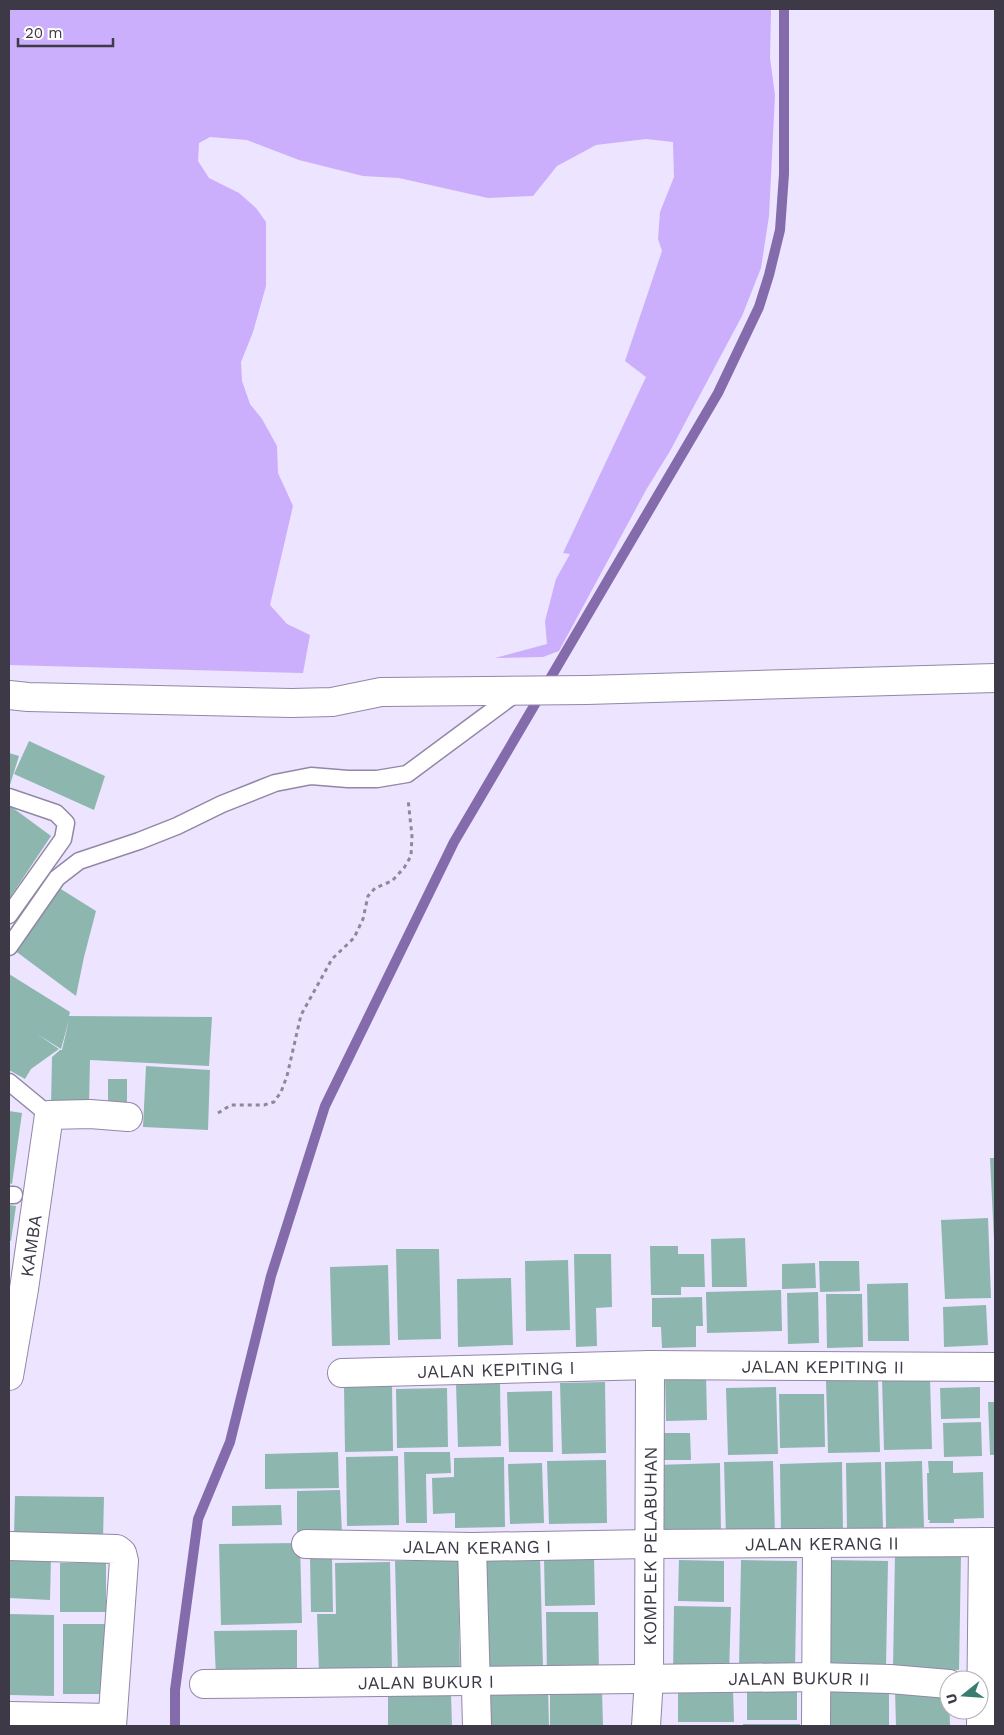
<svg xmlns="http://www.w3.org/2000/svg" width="1004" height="1735" viewBox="0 0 1004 1735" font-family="'Work Sans',sans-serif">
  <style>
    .green { fill: #cbaefc }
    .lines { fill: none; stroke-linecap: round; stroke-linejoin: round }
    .stream { stroke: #846bab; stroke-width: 10 }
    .building { fill: #8db7ae }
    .lane-casing { stroke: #9287a6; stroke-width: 19 }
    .street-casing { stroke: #9287a6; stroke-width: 30 }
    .path { stroke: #8f889c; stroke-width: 3; stroke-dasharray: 4 4; stroke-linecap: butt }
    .lane { stroke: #fff; stroke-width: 16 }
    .street { stroke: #fff; stroke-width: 28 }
    .labels { text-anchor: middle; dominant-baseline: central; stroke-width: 4.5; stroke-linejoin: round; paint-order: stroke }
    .street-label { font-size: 18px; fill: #3e3946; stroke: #fff }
  </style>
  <rect width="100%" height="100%" fill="#ede4ff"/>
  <path class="green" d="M9,9H771L770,58L775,95L769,216L761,268L742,316L670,451L646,490L559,651L543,657L495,658L547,644L545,621L556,579L570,554L563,553L646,377L625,361L662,251L658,239L660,212L674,177L673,142L646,139L596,145L557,166L533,196L488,198L399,178L363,176L299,160L247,140L210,137L199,143L198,161L209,178L239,193L256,208L266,222V286L253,332L241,362L242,381L250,404L262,419L277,446L278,473L293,506L270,605L287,624L310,635L303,673L9,665Z"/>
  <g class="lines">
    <path class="stream" d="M175,1726V1690L198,1519L230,1442L271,1276L325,1106L454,842L718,393L759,307L769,275L780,230L784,174V9"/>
  </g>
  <g class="building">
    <path d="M29,741L105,776L94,810L14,774Z"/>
    <path d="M9,753L19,756L9,788Z"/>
    <path d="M9,805L51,836L9,899Z"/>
    <path d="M56,886L96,911L84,957L76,996L14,950Z"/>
    <path d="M9,974L70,1012L69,1016L212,1017L209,1066L90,1060L89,1106H51L52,1057L60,1050H62L69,1020L61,1049L37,1034L59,1049L31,1069L25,1079L9,1070Z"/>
    <path d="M146,1066L210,1070L208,1130L143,1127Z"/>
    <rect x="108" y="1079" width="19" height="29"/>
    <path d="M9,1111L22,1113L12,1184L9,1183Z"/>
    <path d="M990,1158H995V1240H994Z"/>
    <path d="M9,1205L16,1206L11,1241L9,1240Z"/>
    <path d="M988,1218L991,1298L945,1299L941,1220Z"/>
    <path d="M745,1238L747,1287H712L711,1239Z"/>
    <path d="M650,1246H678V1254H704L705,1287H681V1295H651Z"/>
    <path d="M396,1249H439L441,1339L398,1340Z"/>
    <path d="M574,1254H611L612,1307L596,1308L597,1346L576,1347Z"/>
    <path d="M568,1260L570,1330L526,1331L525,1261Z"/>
    <path d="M819,1261H859L860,1291L820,1292Z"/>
    <path d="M815,1263L816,1288L782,1289V1264Z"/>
    <path d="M388,1265L390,1345L332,1346L330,1267Z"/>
    <path d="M511,1278L513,1345L458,1347L457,1279Z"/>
    <path d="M908,1283L909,1341H868L867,1284Z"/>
    <path d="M781,1290L782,1331L707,1333L706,1292Z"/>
    <path d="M818,1292L819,1343L788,1344L787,1293Z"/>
    <path d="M826,1294H862L863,1347L827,1348Z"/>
    <path d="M702,1297L703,1326H696V1347L662,1348L661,1327H652V1298Z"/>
    <path d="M986,1305L988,1345L944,1347L943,1307Z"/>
    <path d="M665,1373H706L707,1420L666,1421Z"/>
    <path d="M882,1378H930L932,1449L884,1450Z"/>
    <path d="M878,1379L880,1452L828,1453L826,1380Z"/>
    <path d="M605,1382L606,1453L562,1454L560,1383Z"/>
    <path d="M500,1383L501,1446L458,1447L456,1384Z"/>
    <path d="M392,1385L393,1451L345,1452L344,1386Z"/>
    <path d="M776,1387L778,1454L728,1455L726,1388Z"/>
    <path d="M980,1387V1418L941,1419L940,1388Z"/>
    <path d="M447,1388L448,1447L397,1448L396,1389Z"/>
    <path d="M552,1391L553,1452H509L507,1392Z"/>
    <path d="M779,1394H824L825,1447L780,1448Z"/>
    <path d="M988,1402H995V1455H990Z"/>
    <path d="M981,1422L982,1456L944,1457L943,1423Z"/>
    <path d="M661,1433H690L691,1460H661Z"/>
    <path d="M338,1452L339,1488L265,1489V1454Z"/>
    <path d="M404,1452H450L451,1473L426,1474L427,1523H406Z"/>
    <path d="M398,1456L399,1525L347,1526L346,1457Z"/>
    <path d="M504,1457L505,1527L455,1528V1513L433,1514L432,1478L454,1477V1458Z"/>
    <path d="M606,1460L607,1523L549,1524L547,1461Z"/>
    <path d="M773,1461L775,1536L726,1537L724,1462Z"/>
    <path d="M922,1461L924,1527L886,1528L885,1462Z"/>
    <path d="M928,1461H953V1473L983,1472L984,1518L954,1519V1523H929L930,1520H928L927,1473H929Z"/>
    <path d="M842,1462L843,1532L781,1534L780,1464Z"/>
    <path d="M881,1462L883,1529L847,1530L846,1463Z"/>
    <path d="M542,1463L544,1523L510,1524L508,1464Z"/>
    <path d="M720,1463L721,1535L657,1536L656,1465Z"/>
    <path d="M340,1490L342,1534L297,1535V1491Z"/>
    <path d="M15,1496L104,1497L103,1539L14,1536Z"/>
    <path d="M281,1505L282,1525L232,1526V1506Z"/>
    <path d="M300,1543L302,1623L221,1625L219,1544Z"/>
    <path d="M895,1553L961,1555L959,1670L893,1668Z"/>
    <path d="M10,1554L51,1556L50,1600L9,1598Z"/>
    <path d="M478,1555H540L543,1668L480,1669Z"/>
    <path d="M594,1557L595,1605L545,1606L544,1558Z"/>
    <path d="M310,1558H332L333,1612H311Z"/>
    <path d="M458,1560L460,1674L398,1675L395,1561Z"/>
    <path d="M679,1560L724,1561V1602L678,1601Z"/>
    <path d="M741,1560L797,1561L795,1669L739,1668Z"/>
    <path d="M828,1560L888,1561L886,1666L826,1665Z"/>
    <path d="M390,1562L392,1671L319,1673L317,1614H336L335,1563Z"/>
    <rect x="60" y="1563" width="46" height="49"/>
    <path d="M674,1606L731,1607L729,1675L673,1674Z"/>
    <path d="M546,1612H598L599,1675L547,1676Z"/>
    <path d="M9,1614L54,1615V1696L9,1695Z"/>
    <rect x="63" y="1624" width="48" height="70"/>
    <path d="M297,1630V1677L216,1678L214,1631Z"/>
    <rect x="747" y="1680" width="50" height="40"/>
    <path d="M828,1682L889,1683V1726H828Z"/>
    <path d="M548,1687L549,1726H483V1689Z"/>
    <path d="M895,1689H949L950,1726H896Z"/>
    <path d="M602,1690L603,1726H550V1691Z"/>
    <path d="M678,1690H733L734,1722H678Z"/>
    <path d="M451,1695L452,1726H388V1696Z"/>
    <rect x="743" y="1724" width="57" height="2"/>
  </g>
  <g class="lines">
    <defs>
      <g id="lane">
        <path d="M9,797L56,813L66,823L63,839L9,915"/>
        <path d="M9,947L57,878L79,861L139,841L177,826L222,804L275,783L311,776L348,779H377L407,774L519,691"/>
        <path d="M9,1082L49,1115"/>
        <path d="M9,1195H14"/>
      </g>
      <g id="street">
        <path d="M9,695L28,697L292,703L332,702L381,692L587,690L995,678"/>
        <path id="s1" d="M342,1373L650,1365L995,1367"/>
        <path id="s2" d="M9,1376L24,1289L49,1115L90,1114L128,1117"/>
        <path id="s3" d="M306,1544L472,1547L649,1544L995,1542"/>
        <path d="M9,1546L117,1549L122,1553L124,1561L112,1726"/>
        <path d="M472,1547L477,1726"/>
        <path id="s4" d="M204,1684L817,1677L890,1679L949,1684"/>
        <path d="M9,1716L112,1718"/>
        <path id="s5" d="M646,1726L649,1678L650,1365"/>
        <path d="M816,1726L817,1543"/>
        <path d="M981,1726L983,1542"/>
      </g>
    </defs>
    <use href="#lane" class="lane-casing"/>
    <use href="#street" class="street-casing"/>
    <path class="path" d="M218,1113L231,1105H264L274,1102L281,1092L287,1076L301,1015L332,959L354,938L363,919L368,896L375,888L392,881L404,868L411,856L412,836L408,799"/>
    <use href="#lane" class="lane"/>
    <use href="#street" class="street"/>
  </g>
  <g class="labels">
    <g class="street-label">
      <text stroke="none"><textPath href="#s2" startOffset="132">KAMBA</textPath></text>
      <text stroke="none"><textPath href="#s1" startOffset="481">JALAN KEPITING II</textPath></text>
      <text stroke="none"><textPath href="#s1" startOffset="154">JALAN KEPITING I</textPath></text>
      <text stroke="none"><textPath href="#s3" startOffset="516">JALAN KERANG II</textPath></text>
      <text stroke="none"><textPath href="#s5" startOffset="180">KOMPLEK PELABUHAN</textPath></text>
      <text stroke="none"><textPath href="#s3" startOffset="171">JALAN KERANG I</textPath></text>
      <text stroke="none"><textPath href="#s4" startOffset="595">JALAN BUKUR II</textPath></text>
      <text stroke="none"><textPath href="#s4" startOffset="222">JALAN BUKUR I</textPath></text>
    </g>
  </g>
  <rect width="1004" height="1735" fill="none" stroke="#3e3946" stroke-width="20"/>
  <g transform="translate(964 1695) rotate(253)"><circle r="24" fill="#ffffff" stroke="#b2b0b5"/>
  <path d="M0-4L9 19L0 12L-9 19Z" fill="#397d71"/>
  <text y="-8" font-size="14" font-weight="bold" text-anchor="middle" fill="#3e3946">U</text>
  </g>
  <path d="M18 38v8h95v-8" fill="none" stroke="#3e3946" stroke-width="2.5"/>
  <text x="25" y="38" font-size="15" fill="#3e3946" stroke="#ffffff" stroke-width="4" paint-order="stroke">20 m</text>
</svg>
